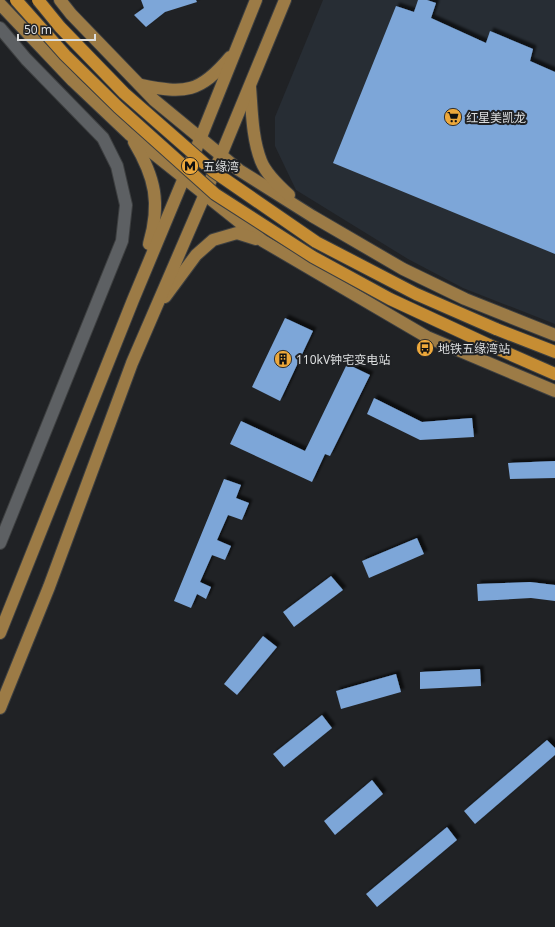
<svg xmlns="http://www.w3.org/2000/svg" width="555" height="927" viewBox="0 0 555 927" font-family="'Noto Sans','Noto Sans SC',sans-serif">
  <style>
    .built { fill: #272d34 }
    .building { fill: #7da6d8; filter: url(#shadow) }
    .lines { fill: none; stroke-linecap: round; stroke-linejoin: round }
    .minor-casing { stroke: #3d3f40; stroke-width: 14 }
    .major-casing { stroke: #3d3f40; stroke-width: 14 }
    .highway-casing { stroke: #3d3f40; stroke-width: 14 }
    .minor { stroke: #5d6063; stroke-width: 12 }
    .major { stroke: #9c7b46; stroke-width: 12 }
    .highway { stroke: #c68d33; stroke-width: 12 }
    .highway-bridge-casing { stroke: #3d3f40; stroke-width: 14; stroke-linecap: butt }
    .highway-bridge { stroke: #c68d33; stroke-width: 12 }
    .labels { text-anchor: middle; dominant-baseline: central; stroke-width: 4; stroke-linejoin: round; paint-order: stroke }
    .poi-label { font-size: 12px; fill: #dddfe0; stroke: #202225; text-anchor: start }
  </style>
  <defs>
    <filter id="shadow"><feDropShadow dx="3.5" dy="-3.5" stdDeviation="1" flood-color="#0009"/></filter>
  </defs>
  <rect width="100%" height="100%" fill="#202225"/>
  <path class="built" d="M323,0H555V324L463,288L408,259L296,190L275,146V117Z"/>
  <g class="building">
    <path d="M141,0H196L197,2L165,12L146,27L134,15L144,8Z"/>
    <path d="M418,0H427L436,3L431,18L486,43L490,31L533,49L530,61L555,72V254L333,163L396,6L414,12Z"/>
    <path d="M285,318L313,331L280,401L252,387Z"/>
    <path d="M347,364L370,375L330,456L325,454L312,482L230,444L241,421L305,451Z"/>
    <path d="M374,398L422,422L472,418L474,437L420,440L367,414Z"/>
    <path d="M555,461V478L510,479L508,463Z"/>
    <path d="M224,479L241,485L236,498L249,503L242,520L228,515L217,540L231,546L225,560L212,555L200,582L211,587L206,599L197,594L191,608L174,601Z"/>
    <path d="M417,538L424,554L369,578L362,561Z"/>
    <path d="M331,576L343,590L294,627L283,612Z"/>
    <path d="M530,582L555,585V601L531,598L478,601L477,584Z"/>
    <path d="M263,636L277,647L237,695L224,684Z"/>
    <path d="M480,669L481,686L420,689V672Z"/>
    <path d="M396,674L401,692L341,709L336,691Z"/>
    <path d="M322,715L332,728L284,767L273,754Z"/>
    <path d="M547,740L555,748V755L475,824L464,811Z"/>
    <path d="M372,780L383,794L335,835L324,821Z"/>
    <path d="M447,827L457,840L377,907L366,894Z"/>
  </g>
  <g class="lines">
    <defs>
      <path id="minor" d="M0,28L26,59L103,138L117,166L126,205L122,241L0,543"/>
      <g id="major">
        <path d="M60,0L71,14L154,100L239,170L312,216L403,269L465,299L555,335"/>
        <path d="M0,4L73,81L129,134L263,241L427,337L555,391"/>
        <path d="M141,85C185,94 200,93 230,57"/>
        <path d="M250,87C252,111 252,138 261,161C266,174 279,186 289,195"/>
        <path d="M134,142C155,177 161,203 149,244"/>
        <path d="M165,297L196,255L213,240L237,233L256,239"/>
        <path d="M0,633L133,300L201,137L256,0"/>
        <path d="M0,708L49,587L132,363L205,194L285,0"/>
      </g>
      <g id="highway">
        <path d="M496,329L555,352"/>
        <path d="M489,345L555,374"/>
      </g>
    </defs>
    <use href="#minor" class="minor-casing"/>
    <use href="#major" class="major-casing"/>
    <use href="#highway" class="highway-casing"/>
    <use href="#minor" class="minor"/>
    <use href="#major" class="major"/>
    <use href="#highway" class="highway"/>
    <defs>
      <g id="highway-bridge">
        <path d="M16,0L65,55L118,107L215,194L313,257L390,299L489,345"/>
        <path d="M38,0L60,27L124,93L213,171L316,242L416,294L496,329"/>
      </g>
    </defs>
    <use href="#highway-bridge" class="highway-bridge-casing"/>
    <use href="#highway-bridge" class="highway-bridge"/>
  </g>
  <defs>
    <symbol id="supermarket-disc" viewBox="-11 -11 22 22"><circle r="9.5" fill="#eda83b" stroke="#202225"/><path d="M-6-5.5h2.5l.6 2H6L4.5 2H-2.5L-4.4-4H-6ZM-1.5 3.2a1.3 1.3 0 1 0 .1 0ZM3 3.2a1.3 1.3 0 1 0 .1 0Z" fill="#111"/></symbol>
    <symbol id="metro-disc" viewBox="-11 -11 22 22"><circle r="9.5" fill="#eda83b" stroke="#202225"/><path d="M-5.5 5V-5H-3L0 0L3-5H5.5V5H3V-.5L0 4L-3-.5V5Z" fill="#111"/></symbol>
    <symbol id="bus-disc" viewBox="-11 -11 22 22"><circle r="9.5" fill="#eda83b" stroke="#202225"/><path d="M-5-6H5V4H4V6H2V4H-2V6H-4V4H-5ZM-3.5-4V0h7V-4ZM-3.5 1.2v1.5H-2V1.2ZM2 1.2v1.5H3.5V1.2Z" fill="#111"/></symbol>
    <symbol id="building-disc" viewBox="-11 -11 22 22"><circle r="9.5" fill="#eda83b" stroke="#202225"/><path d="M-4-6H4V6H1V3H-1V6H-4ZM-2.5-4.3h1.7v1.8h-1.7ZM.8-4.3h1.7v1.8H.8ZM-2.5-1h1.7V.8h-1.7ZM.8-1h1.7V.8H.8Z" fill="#111"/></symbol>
  </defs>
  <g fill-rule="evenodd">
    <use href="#supermarket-disc" x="443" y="107" width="20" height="20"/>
    <use href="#metro-disc" x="180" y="156" width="20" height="20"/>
    <use href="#bus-disc" x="415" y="338" width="20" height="20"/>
    <use href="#building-disc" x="273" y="349" width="20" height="20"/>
  </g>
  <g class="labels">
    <g class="poi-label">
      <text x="466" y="117">红星美凯龙</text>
      <text x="203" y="166">五缘湾</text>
      <text x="438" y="348">地铁五缘湾站</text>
      <text x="296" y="359">110kV钟宅变电站</text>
    </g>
  </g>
  <path d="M18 34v6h77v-6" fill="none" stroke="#dddfe0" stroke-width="2"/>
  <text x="24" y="34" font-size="12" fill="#dddfe0" stroke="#202225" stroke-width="3" paint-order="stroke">50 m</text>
</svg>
